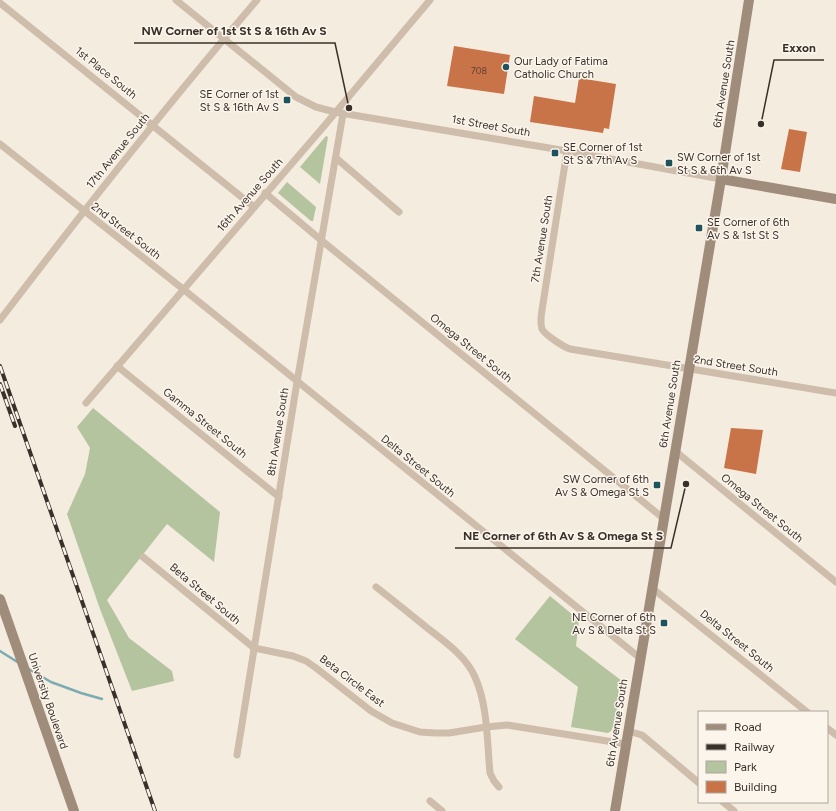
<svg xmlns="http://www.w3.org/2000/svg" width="836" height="811" viewBox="0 0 836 811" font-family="Figtree,sans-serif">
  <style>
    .green { fill: #b4c49e }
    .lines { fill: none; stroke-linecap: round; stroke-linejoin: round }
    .stream { stroke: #7dabb2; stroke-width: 2.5 }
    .building { fill: #c97348 }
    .street { stroke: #cdbdaa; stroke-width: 7 }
    .secondary { stroke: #a08c7b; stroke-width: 10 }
    .rail-casing { stroke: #3a302a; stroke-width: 4 }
    .rail { stroke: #fbf5ec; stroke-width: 2.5; stroke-dasharray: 8; stroke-linecap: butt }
    .poi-dot { fill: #1e535d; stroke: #fbf5ec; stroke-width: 1.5 }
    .labels { text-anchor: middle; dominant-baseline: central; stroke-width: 3; stroke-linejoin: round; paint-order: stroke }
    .number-label { font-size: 9px; fill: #5e4132 }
    .poi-label { font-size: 11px; fill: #3a302a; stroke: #fbf5ec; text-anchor: start }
    .street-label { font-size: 11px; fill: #3a302a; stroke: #fbf5ec }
    .leader { fill: none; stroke: #3a302a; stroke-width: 1.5 }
    .callout-dot { fill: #3a302a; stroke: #fbf5ec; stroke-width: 1.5 }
    .callout-label { font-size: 12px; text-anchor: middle; font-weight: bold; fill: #3a302a; stroke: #fbf5ec; stroke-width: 3; stroke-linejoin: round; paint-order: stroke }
  </style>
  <rect width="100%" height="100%" fill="#f4ecdf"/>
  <g class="green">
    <path d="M326,136L328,137L320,184L300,167Z"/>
    <path d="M287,182L316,207L313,221H311L278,193Z"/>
    <path d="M93,408L220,512L214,562L167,524L107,600L129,638L172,671L174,681L132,691L100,609L67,514L85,474L90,448L77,427Z"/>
    <path d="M550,596L579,620L576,646L622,681L614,725L611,731L608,733L571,727L578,687L515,639Z"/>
  </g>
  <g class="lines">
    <g class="stream">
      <path d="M0,651L19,663"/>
      <path d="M27,668L51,682L81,693L102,699"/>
    </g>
  </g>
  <g class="building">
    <path d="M454,46L510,55L504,94L447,86Z"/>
    <path d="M579,78L616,84L609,129L604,128L603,133L530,122L534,96L575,103Z"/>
    <path d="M789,129L807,132L800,172L781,169Z"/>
    <path d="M731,428L763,430L756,474L724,468Z"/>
  </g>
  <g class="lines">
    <g class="street">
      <path d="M176,0L296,97L316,107L335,112L567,151L721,179"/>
      <path d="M0,3L254,207"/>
      <path d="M0,144L183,289L640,658"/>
      <path d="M567,151L542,310C541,316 540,323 542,329C545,335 564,347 570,349L836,393"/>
      <path d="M336,158L399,212"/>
      <path d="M265,193L321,240L663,518"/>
      <path d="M0,320C83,211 168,104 257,0"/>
      <path d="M117,366L279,497"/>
      <path d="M86,403L325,125L430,0"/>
      <path d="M675,451L836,582"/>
      <path d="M143,557L254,648L293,656L306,661L316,668L371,711L392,723L420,732L435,733H449L486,727L507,725L626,744"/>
      <path d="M376,587C393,600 410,614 426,627C444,641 466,656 475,677C488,706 487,742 490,773L494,781L499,787"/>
      <path d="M652,588L807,712"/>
      <path d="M827,728L836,735"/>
      <path d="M628,731L642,735L699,783"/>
      <path d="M237,755L297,382L343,114"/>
      <path d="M430,801L442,811"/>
      <path d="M723,802L734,811"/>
    </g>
    <g class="secondary">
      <path d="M721,179L836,199"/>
      <path d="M0,599L74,811"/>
      <path d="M615,811L721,179L749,0"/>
    </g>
    <defs>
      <g id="rail">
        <path d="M0,366L155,811"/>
        <path d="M0,384L15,426"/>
      </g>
    </defs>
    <use href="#rail" class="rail-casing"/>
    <use href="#rail" class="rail"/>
  </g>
  <g class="poi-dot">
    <circle cx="506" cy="67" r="4"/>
    <rect x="283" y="96" width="8" height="8" rx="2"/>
    <rect x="551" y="149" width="8" height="8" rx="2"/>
    <rect x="665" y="159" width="8" height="8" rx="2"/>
    <rect x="695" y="224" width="8" height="8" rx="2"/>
    <rect x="653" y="481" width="8" height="8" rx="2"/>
    <rect x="660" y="619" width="8" height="8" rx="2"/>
  </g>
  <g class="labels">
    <g class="number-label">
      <text x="479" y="70">708</text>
    </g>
    <g class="poi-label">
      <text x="514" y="61">Our Lady of Fatima<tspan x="514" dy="13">Catholic Church</tspan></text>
      <text x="279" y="94" text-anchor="end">SE Corner of 1st<tspan x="279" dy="13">St S &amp; 16th Av S</tspan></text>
      <text x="563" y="147">SE Corner of 1st<tspan x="563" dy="13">St S &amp; 7th Av S</tspan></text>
      <text x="677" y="157">SW Corner of 1st<tspan x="677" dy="13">St S &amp; 6th Av S</tspan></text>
      <text x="707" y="222">SE Corner of 6th<tspan x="707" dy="13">Av S &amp; 1st St S</tspan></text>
      <text x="649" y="479" text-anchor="end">SW Corner of 6th<tspan x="649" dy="13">Av S &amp; Omega St S</tspan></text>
      <text x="656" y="617" text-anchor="end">NE Corner of 6th<tspan x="656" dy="13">Av S &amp; Delta St S</tspan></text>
    </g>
    <g class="street-label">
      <text transform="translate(106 73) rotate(39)">1st Place South</text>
      <text transform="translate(724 84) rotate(-81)">6th Avenue South</text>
      <text transform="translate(491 126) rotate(10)">1st Street South</text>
      <text transform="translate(118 151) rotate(-51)">17th Avenue South</text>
      <text transform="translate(250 195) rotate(-49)">16th Avenue South</text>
      <text transform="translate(126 231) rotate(38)">2nd Street South</text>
      <text transform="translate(542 239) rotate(-81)">7th Avenue South</text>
      <text transform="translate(471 348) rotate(39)">Omega Street South</text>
      <text transform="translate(736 366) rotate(9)">2nd Street South</text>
      <text transform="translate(670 404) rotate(-81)">6th Avenue South</text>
      <text transform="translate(205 423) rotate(39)">Gamma Street South</text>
      <text transform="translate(278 432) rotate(-81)">8th Avenue South</text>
      <text transform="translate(418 466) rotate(39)">Delta Street South</text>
      <text transform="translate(762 508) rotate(39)">Omega Street South</text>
      <text transform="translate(205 594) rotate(40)">Beta Street South</text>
      <text transform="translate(737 641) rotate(39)">Delta Street South</text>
      <text transform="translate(352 681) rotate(37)">Beta Circle East</text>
      <text transform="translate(48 701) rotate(71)">University Boulevard</text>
      <text transform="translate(617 723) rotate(-81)">6th Avenue South</text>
    </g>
  </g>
  <path class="leader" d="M349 108L335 43H134M761 124L774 60H824M686 484L671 548H455"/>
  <g class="callout-dot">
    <circle cx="349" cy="108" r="4"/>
    <circle cx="761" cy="124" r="4"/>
    <circle cx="686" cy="484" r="4"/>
  </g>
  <g class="callout-label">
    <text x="234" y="35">NW Corner of 1st St S &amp; 16th Av S</text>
    <text x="799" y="52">Exxon</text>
    <text x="563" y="540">NE Corner of 6th Av S &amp; Omega St S</text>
  </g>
  <rect x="698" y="711" width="130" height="92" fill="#fbf5ec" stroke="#aea69e"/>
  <rect x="706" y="724" width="20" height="6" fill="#a08c7b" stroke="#aea69e"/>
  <text x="734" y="731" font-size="12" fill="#3a302a">Road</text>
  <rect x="706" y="744" width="20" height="6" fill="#3a302a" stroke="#aea69e"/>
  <text x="734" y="751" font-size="12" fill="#3a302a">Railway</text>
  <rect x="706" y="761" width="20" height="12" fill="#b4c49e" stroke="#aea69e"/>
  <text x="734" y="771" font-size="12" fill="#3a302a">Park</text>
  <rect x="706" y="781" width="20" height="12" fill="#c97348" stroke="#aea69e"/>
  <text x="734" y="791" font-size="12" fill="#3a302a">Building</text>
</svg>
